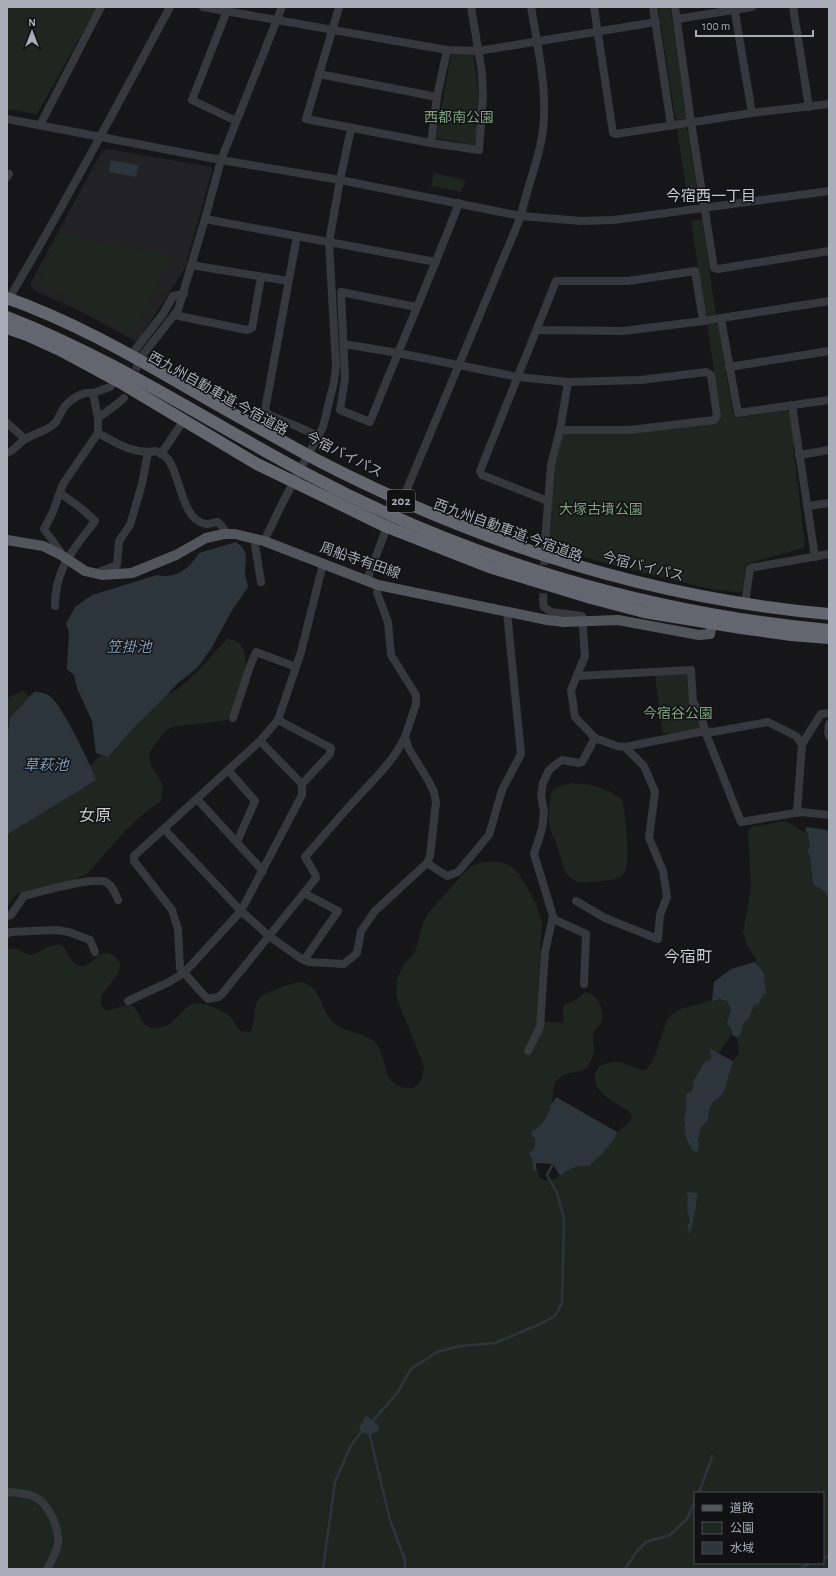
<svg xmlns="http://www.w3.org/2000/svg" width="836" height="1576" viewBox="0 0 836 1576" font-family="'Alegreya Sans','Noto Sans JP',sans-serif">
  <style>
    .built { fill: #222225 }
    .green { fill: #1e261f; fill-rule: evenodd }
    .water { fill: #2c353c }
    .lines { fill: none; stroke-linecap: round; stroke-linejoin: round }
    .stream { stroke: #2c353c; stroke-width: 2.5 }
    .minor-tunnel { stroke: #333438; stroke-width: 8; stroke-dasharray: 8 4; stroke-linecap: butt }
    .minor { stroke: #37383d; stroke-width: 8 }
    .major { stroke: #53555c; stroke-width: 10 }
    .highway { stroke: #63666e; stroke-width: 12 }
    .labels { text-anchor: middle; dominant-baseline: central; stroke-width: 3; stroke-linejoin: round; paint-order: stroke }
    .shield { fill: #111113; stroke: #7b7e86; stroke-width: 1 }
    .shield-label { font-size: 13px; font-weight: bold; fill: #a8adb8 }
    .park-label { font-size: 14px; fill: #7fa381; stroke: #111113 }
    .street-label { font-size: 14px; fill: #a8adb8; stroke: #111113 }
    .neighbourhood-label { font-size: 15px; fill: #c9ccd4; stroke: #111113 }
    .water-label { font-size: 15px; font-style: italic; fill: #7f9bb3; stroke: #111113 }
    .quarter-label { font-size: 16px; fill: #c9ccd4; stroke: #111113 }
  </style>
  <rect width="100%" height="100%" fill="#161618"/>
  <path class="built" d="M108,149L211,167L212,170L185,268L137,342L78,310L35,291L30,284L102,151Z"/>
  <g class="green">
    <path d="M7,7H97L37,114L7,109Z"/>
    <path d="M658,7H670L687,116L685,119L678,120L675,117Z"/>
    <path d="M451,55H473C478,84 483,116 474,145L436,138Z"/>
    <path d="M685,128L688,131L698,196V201L688,202L677,129Z"/>
    <path d="M434,173L466,180L461,192L431,186Z"/>
    <path d="M702,219L716,315L708,316L705,313L691,221Z"/>
    <path d="M59,234L172,255L134,334L56,293L38,285Z"/>
    <path d="M715,323L718,325L733,414L738,418L787,410L789,413L795,445H793L805,545L803,548L746,564L742,592C718,592 695,585 672,580C630,570 589,559 547,546L553,469L561,435L564,432L606,433L721,416L707,324Z"/>
    <path d="M228,638L240,643L245,654V668L236,706L227,720C216,723 174,725 170,728C161,734 155,744 149,753L151,766L163,785L161,801L142,815L124,832L88,873L74,880L34,891L17,894L7,906V831L76,783L108,746L156,700L178,689L196,673Z"/>
    <path d="M686,673L688,676L701,725L700,729L678,734L664,733L662,731L655,674Z"/>
    <path d="M23,691L33,699L7,748V698Z"/>
    <path d="M571,783C592,784 604,787 622,799C625,813 631,860 625,871C621,880 610,880 601,881C595,881 586,883 580,882C562,879 562,858 557,845C554,837 550,832 549,823C548,813 550,802 551,792L558,787Z"/>
    <path d="M784,821C793,823 799,831 810,834L829,895V1569H7V949H18L29,955C41,954 49,942 61,945C69,950 68,961 78,965C93,971 97,945 113,955C116,957 118,959 119,962C126,979 88,994 105,1010C113,1011 121,1005 129,1005C141,1006 138,1029 155,1028C172,1028 178,1014 190,1005C198,999 222,1010 229,1016C234,1020 236,1026 240,1031L250,1032C257,1022 251,1004 262,996C269,991 298,980 305,983C323,990 321,1014 335,1024C345,1032 365,1033 374,1041C390,1058 379,1083 405,1088C411,1089 415,1088 419,1083C423,1078 423,1073 424,1066L399,1004L396,994L397,979L404,964L415,952L424,921L428,913L465,872L472,866L481,863L495,861L509,865L520,875L535,902L542,923L537,1013L538,1020L547,1022L562,1023C566,1017 561,1011 564,1005L576,1000L585,992C598,993 605,1011 601,1022C599,1027 593,1030 593,1035C592,1041 595,1045 594,1050C594,1056 589,1063 587,1068C578,1074 566,1071 558,1079C551,1085 554,1097 552,1105C551,1118 539,1143 532,1154L540,1178C547,1182 552,1181 558,1177L614,1135L627,1124L632,1118L630,1112C617,1103 587,1091 597,1070C600,1064 609,1062 616,1062C626,1062 635,1070 646,1070L653,1061L666,1022L670,1016L681,1009L719,998L727,1000C740,1025 731,1034 718,1055L729,1064L739,1054L738,1044L735,1030L762,979L755,957L747,945L743,933L751,887L748,834L749,830L752,827ZM695,1493H823V1563H695Z"/>
  </g>
  <g class="water">
    <path d="M111,160L138,165L136,177L109,172Z"/>
    <path d="M236,542C249,551 246,557 245,571C245,576 247,582 248,587L231,612L211,649L197,668L178,683L157,705L136,725L108,757L96,753L92,721L77,688L74,675L67,669L69,632L66,624L75,607L92,595L157,575C177,579 189,569 199,553Z"/>
    <path d="M34,692C39,692 47,693 51,697C62,706 91,765 96,780L11,832L7,836V739L10,718Z"/>
    <path d="M807,827L827,830L829,832V898L823,890L814,885L813,882L810,855L807,850L810,847L808,833L805,831Z"/>
    <path d="M755,962L764,973L766,993C761,994 761,1000 759,1004L754,1005L749,1018L743,1024L741,1033L737,1037L732,1035L731,1027L727,1024L731,1010L727,1001L720,999L712,1001L714,982L731,969Z"/>
    <path d="M710,1049L733,1061C732,1067 730,1071 728,1077C726,1087 724,1097 713,1101L709,1110L708,1120L701,1127L698,1140L699,1148L697,1152L693,1151C690,1146 686,1139 685,1133C684,1128 686,1125 684,1120L686,1111V1094L692,1091L694,1084L692,1082C698,1075 701,1066 707,1060H710L711,1057Z"/>
    <path d="M556,1097L617,1132C615,1142 597,1159 589,1166C577,1165 570,1168 560,1176L553,1164L536,1163V1171L533,1169L532,1158L529,1153C535,1149 536,1145 535,1138L533,1137L531,1132C539,1128 546,1120 549,1111C550,1110 550,1106 551,1105C553,1102 555,1100 556,1097Z"/>
    <path d="M687,1192L697,1193C697,1203 693,1228 688,1236L689,1231L687,1226L690,1222L687,1208L688,1198Z"/>
    <path d="M366,1415L379,1426V1430C374,1435 368,1434 361,1432L359,1428Z"/>
  </g>
  <g class="lines">
    <g class="stream">
      <path d="M372,1422L397,1393L411,1369L437,1352L460,1346L495,1343L538,1325L555,1316L562,1303L564,1218L557,1193L547,1175L553,1164"/>
      <path d="M369,1432L390,1520L405,1560V1569"/>
      <path d="M699,1493L712,1456"/>
      <path d="M823,1558L829,1556"/>
      <path d="M323,1569L335,1482L351,1445L362,1431"/>
      <path d="M625,1569L637,1551L646,1542L670,1535L687,1519L695,1501"/>
      <path d="M800,1569L811,1563"/>
    </g>
    <g class="minor-tunnel">
      <path d="M131,381L141,357"/>
      <path d="M543,601L545,542"/>
    </g>
    <g class="minor">
      <path d="M203,7L447,50L478,51L656,22"/>
      <path d="M339,7L306,119L431,143L479,150L483,96L482,73L471,7"/>
      <path d="M594,7L613,133L616,134L752,113L829,104"/>
      <path d="M653,7L671,125"/>
      <path d="M675,7L691,122L714,268L718,269L829,251"/>
      <path d="M734,7L752,113"/>
      <path d="M793,7L809,107"/>
      <path d="M228,8L192,100L236,121"/>
      <path d="M677,19L752,7"/>
      <path d="M319,74L437,97"/>
      <path d="M7,119L221,160L340,180L521,216L581,221L614,220L829,191"/>
      <path d="M40,125L101,7"/>
      <path d="M431,143L437,97L447,50"/>
      <path d="M7,174H9L7,177"/>
      <path d="M205,219L436,262"/>
      <path d="M297,236L265,410L269,415L294,425L318,436"/>
      <path d="M191,265L288,281"/>
      <path d="M7,302C64,205 117,106 170,7"/>
      <path d="M416,307L341,292L345,378L340,410L370,422C399,349 431,276 459,203"/>
      <path d="M174,315L247,330L252,328L261,277"/>
      <path d="M721,319L738,413L829,400"/>
      <path d="M703,321L829,301"/>
      <path d="M537,330L623,331L703,321L695,271L628,281H556L480,471L482,475L548,501"/>
      <path d="M344,344L398,353L518,377L568,382L641,380L706,372L711,375L717,416L714,420L630,430H560"/>
      <path d="M131,355L163,314L173,296L184,294"/>
      <path d="M141,357L178,310L205,219L221,160L282,7"/>
      <path d="M729,367L829,351"/>
      <path d="M93,393L110,387L115,380"/>
      <path d="M792,405L815,557"/>
      <path d="M98,418L117,404L124,398"/>
      <path d="M7,423L25,439"/>
      <path d="M7,453C14,451 18,444 24,440C33,433 46,432 54,424C58,421 59,415 62,411C67,401 82,391 93,393L98,418V433C116,443 134,455 156,451C160,453 165,456 168,459C181,476 181,520 206,524C210,524 215,522 218,522L224,529V534"/>
      <path d="M161,454L184,420"/>
      <path d="M799,455L829,450"/>
      <path d="M808,506L829,503"/>
      <path d="M254,539L261,582"/>
      <path d="M264,541L284,500L323,427L334,382L336,366L329,242L340,180L351,129"/>
      <path d="M545,542L551,465L560,430L568,382"/>
      <path d="M59,553L60,551L44,529L52,514L63,484L98,433"/>
      <path d="M323,564L301,652L278,720L260,741L134,856V861L172,910L178,929L180,968L201,992L208,999L218,997L222,994L316,878L315,874L305,857C322,838 338,818 356,799C374,779 393,762 405,737"/>
      <path d="M97,573L117,565L119,541L130,525L142,484L148,452"/>
      <path d="M367,580L387,527L402,501L521,216C526,191 536,167 541,142C550,98 538,50 531,7"/>
      <path d="M543,601L544,607L551,612L582,616L585,656L571,690L575,717L595,738L617,746L625,747L705,731L741,822L801,812L829,815"/>
      <path d="M745,604L750,568L829,554"/>
      <path d="M55,606C55,568 74,549 95,521L81,508L60,493"/>
      <path d="M577,676L691,670L693,702L700,712L705,731L713,732L768,722L796,736L802,744L797,813"/>
      <path d="M233,718L250,666L256,652L296,667"/>
      <path d="M829,724L828,732L829,736"/>
      <path d="M260,741L302,784"/>
      <path d="M802,744L821,714L829,713"/>
      <path d="M228,770L255,801L237,842"/>
      <path d="M197,799L263,871"/>
      <path d="M164,829L241,911L269,936L300,958L309,962L344,964L357,953L361,931L375,911L427,863L430,856L436,802L434,792L428,780L409,749L405,737L416,704V695L391,655L388,622L377,593L378,585"/>
      <path d="M427,863L447,876L458,872L489,835L502,790L521,754L507,612"/>
      <path d="M304,893L338,911L304,960"/>
      <path d="M576,901L605,918L658,939L660,915L667,897L663,871L649,838L655,792L644,766L625,747"/>
      <path d="M7,916L11,915L24,896C40,892 93,876 106,882C113,886 115,893 118,900"/>
      <path d="M553,919L586,934L584,984"/>
      <path d="M7,934L10,932L56,930L69,932L90,940L95,952"/>
      <path d="M128,1001L169,982L184,973L241,911L302,795V784L330,754L331,748L278,720"/>
      <path d="M528,1051L540,1027L545,952L553,916L534,854L542,829L544,812L541,795L543,783L549,770L559,762L562,760L579,763L582,762L595,738"/>
      <path d="M7,1492C15,1493 27,1493 35,1497C49,1504 59,1528 58,1543C57,1551 51,1562 47,1569"/>
    </g>
    <path class="major" d="M7,540L43,546L61,555L85,571L102,575L132,573L176,555L206,538L224,534H235L264,541L378,585L547,620L564,622L618,620L699,635L710,634L712,623"/>
    <g class="highway">
      <path d="M7,298C69,320 126,352 183,385C226,410 271,435 315,459C475,542 649,598 829,614"/>
      <path d="M7,317C113,358 207,421 307,474C468,560 647,613 829,630"/>
      <path d="M7,328L27,335L60,350L123,384L257,464L387,527L489,567L591,598L644,612L741,628L791,635L829,638"/>
    </g>
  </g>
  <g class="labels">
    <rect class="shield" x="387" y="490" width="28" height="22" rx="3"/>
    <g class="shield-label">
      <text x="401" y="501">202</text>
    </g>
    <g class="park-label">
      <text x="459" y="118">西都南公園</text>
      <text x="601" y="510">大塚古墳公園</text>
      <text x="678" y="714">今宿谷公園</text>
    </g>
    <g class="street-label">
      <text transform="translate(218 394) rotate(29)">西九州自動車道;今宿道路</text>
      <text transform="translate(344 455) rotate(27)">今宿バイパス</text>
      <text transform="translate(508 531) rotate(20)">西九州自動車道;今宿道路</text>
      <text transform="translate(360 561) rotate(19)">周船寺有田線</text>
      <text transform="translate(643 567) rotate(14)">今宿バイパス</text>
    </g>
    <g class="neighbourhood-label">
      <text x="711" y="196">今宿西一丁目</text>
    </g>
    <g class="water-label">
      <text x="129" y="647">笠掛池</text>
      <text x="46" y="765">草萩池</text>
    </g>
    <g class="quarter-label">
      <text x="95" y="816">女原</text>
      <text x="688" y="957">今宿町</text>
    </g>
  </g>
  <rect width="836" height="1576" fill="none" stroke="#a8adb8" stroke-width="16"/>
  <rect x="694" y="1492" width="130" height="72" fill="#111113" stroke="#4d4f55"/>
  <rect x="702" y="1505" width="20" height="6" fill="#53555c" stroke="#4d4f55"/>
  <text x="730" y="1512" font-size="12" fill="#a8adb8">道路</text>
  <rect x="702" y="1522" width="20" height="12" fill="#1e261f" stroke="#4d4f55"/>
  <text x="730" y="1532" font-size="12" fill="#a8adb8">公園</text>
  <rect x="702" y="1542" width="20" height="12" fill="#2c353c" stroke="#4d4f55"/>
  <text x="730" y="1552" font-size="12" fill="#a8adb8">水域</text>
  <g transform="translate(32 32)" stroke="#111113" stroke-width="3" paint-order="stroke">
  <path d="M0-3L7 15L0 10L-7 15Z" fill="#a8adb8"/>
  <text y="-6" font-size="11" font-weight="bold" text-anchor="middle" fill="#a8adb8">N</text>
  </g>
  <path d="M696 30v6h117v-6" fill="none" stroke="#a8adb8" stroke-width="2"/>
  <text x="702" y="30" font-size="12" fill="#a8adb8" stroke="#111113" stroke-width="3" paint-order="stroke">100 m</text>
</svg>
